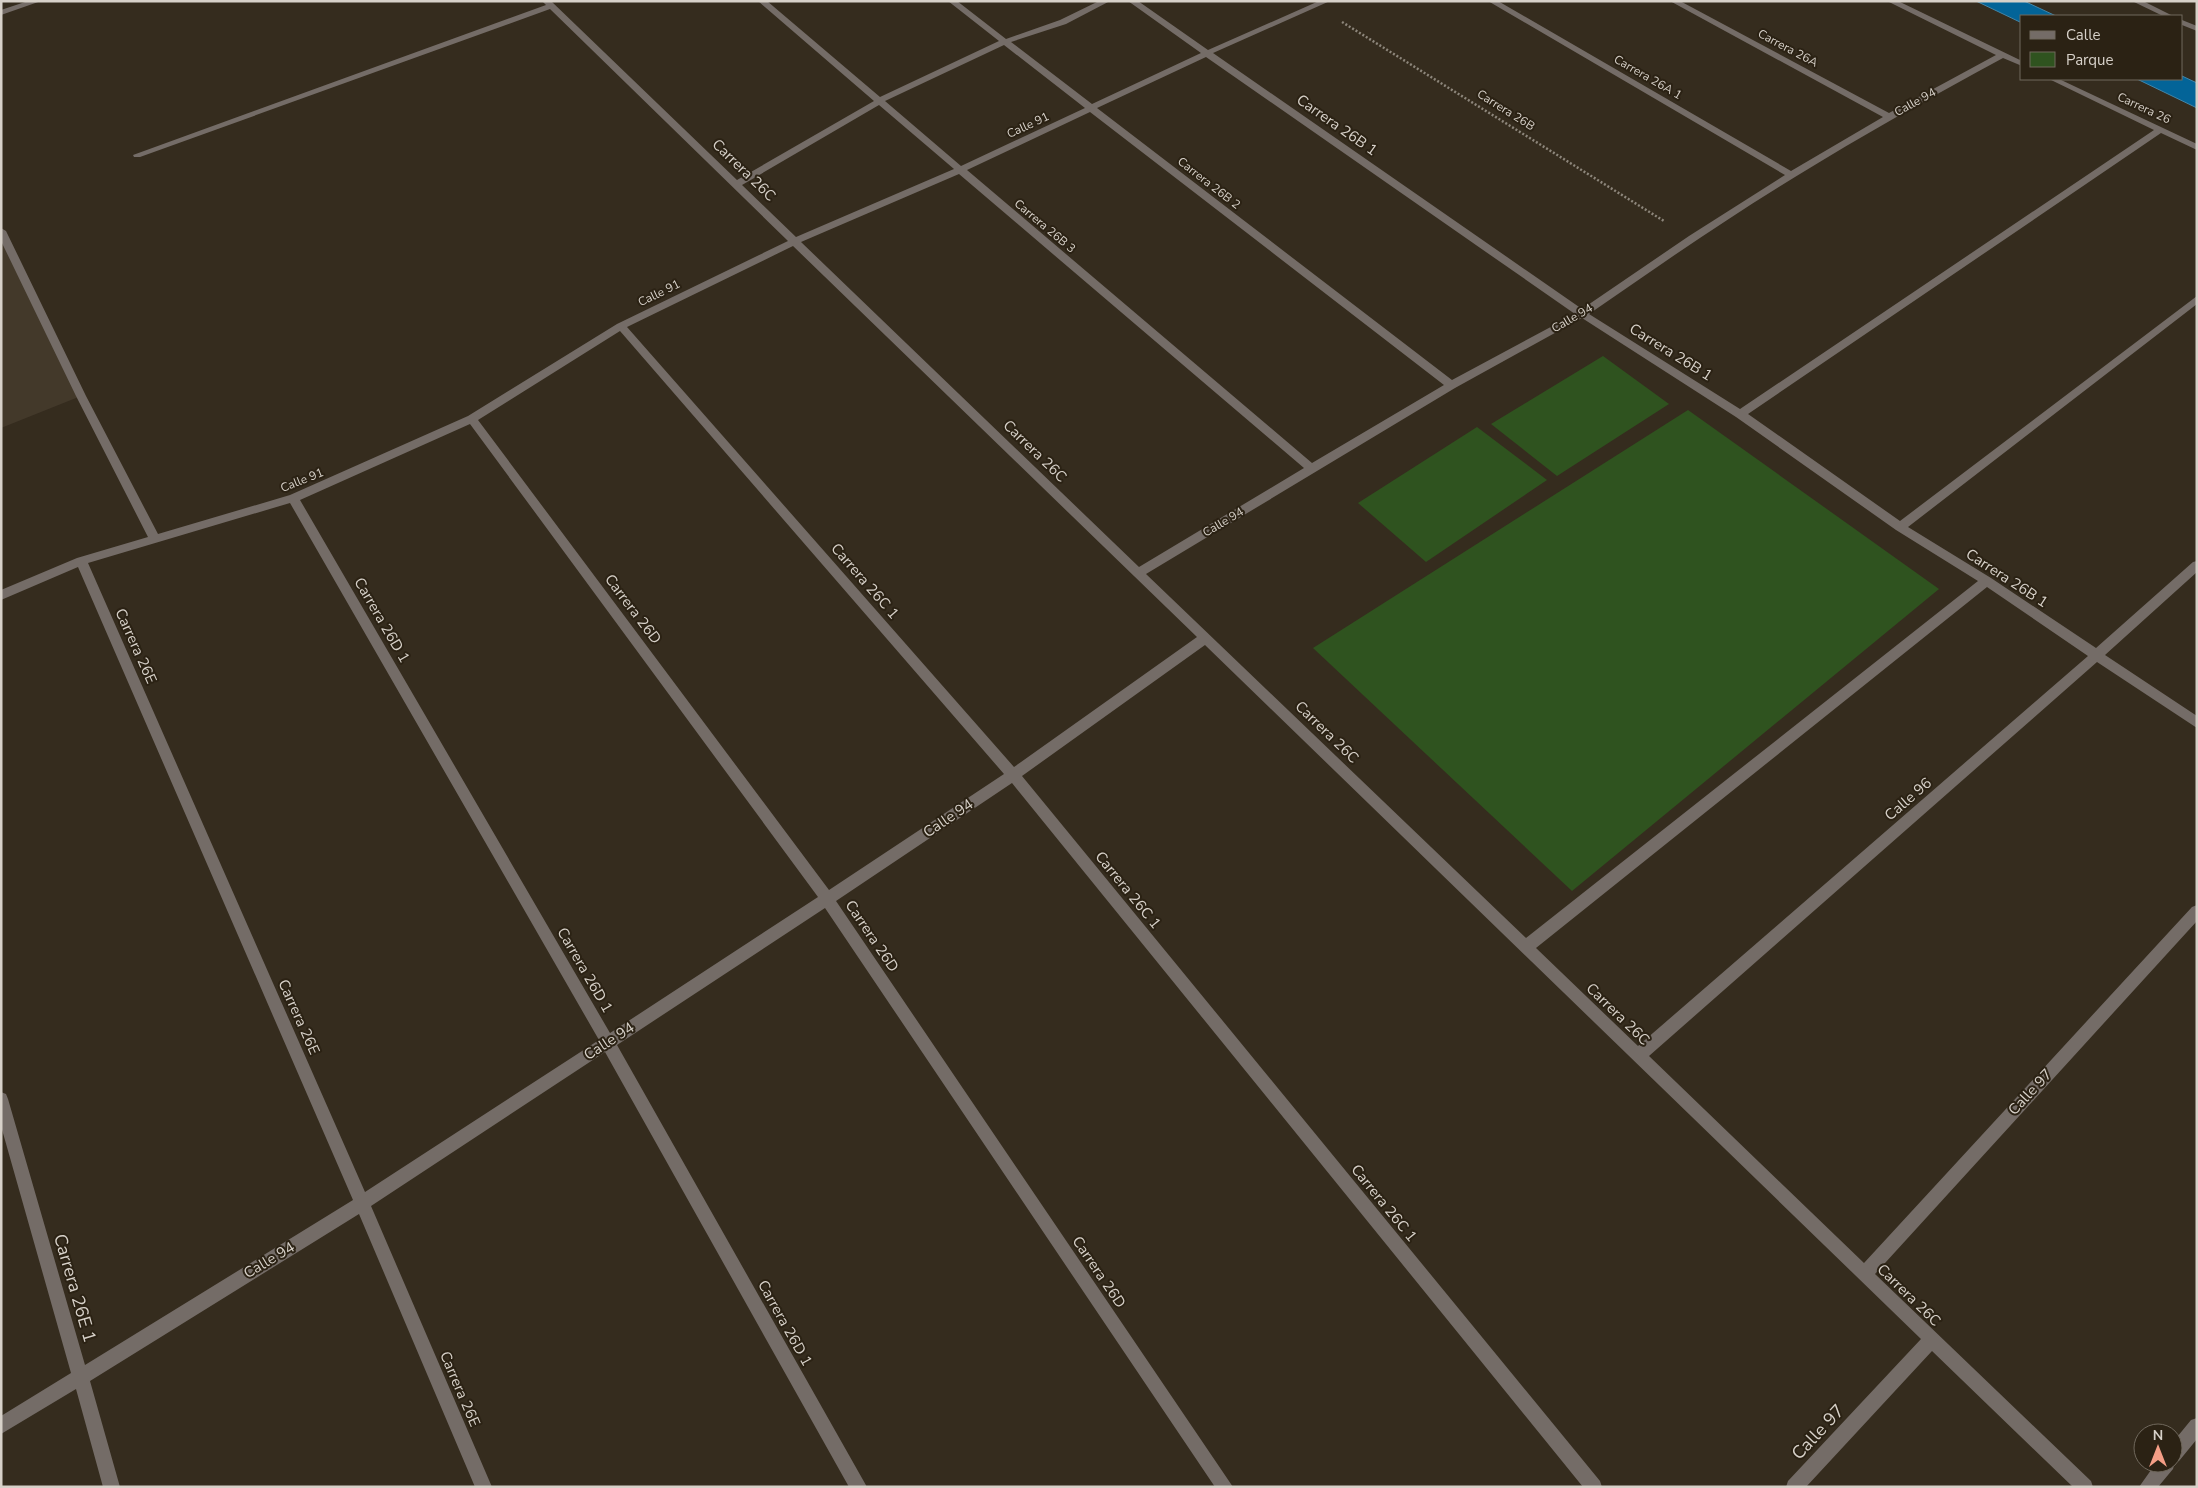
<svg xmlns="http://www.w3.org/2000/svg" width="2198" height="1488" viewBox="0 0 2198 1488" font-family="'Nunito Sans',sans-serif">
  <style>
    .industrial { fill: #43392a }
    .green { fill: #2f531f }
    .water { fill: #036498; stroke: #4385a7 }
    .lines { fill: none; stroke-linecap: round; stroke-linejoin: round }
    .path { stroke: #8d867b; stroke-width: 2.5; stroke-dasharray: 2 2; stroke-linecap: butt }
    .minor { fill: #746c67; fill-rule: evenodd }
    .labels { text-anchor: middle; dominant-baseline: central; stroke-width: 4; stroke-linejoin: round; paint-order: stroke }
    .far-street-label { font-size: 12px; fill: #d7d1c9; stroke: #2b2214 }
    .street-label { font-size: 15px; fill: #d7d1c9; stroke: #2b2214 }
    .near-street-label { font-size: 18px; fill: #d7d1c9; stroke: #2b2214 }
  </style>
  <rect width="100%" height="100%" fill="#352c1e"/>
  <path class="industrial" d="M1,231L81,396L1,428Z"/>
  <g class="green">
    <path d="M1603,356L1669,404L1557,476L1491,424Z"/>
    <path d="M1688,410L1939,589L1572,891L1313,648Z"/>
    <path d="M1477,427L1547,480L1426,562L1358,503Z"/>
  </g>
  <g class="water">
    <path d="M1976,1H2024L2056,16H2022V23Z"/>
    <path d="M2182,76L2197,83V108L2137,79H2182Z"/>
  </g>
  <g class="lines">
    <path class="path" d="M1342,22L1664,221"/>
    <g class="minor">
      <path d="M28,1H41L1,15V10Z"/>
      <path d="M542,1H551L737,180L874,101L758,1H767L880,97L999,41L948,1H957L1006,39L1060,20L1099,1H1110L1066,24L1011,42L1092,104L1201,53L1128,1H1138L1208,50L1319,1H1330L1213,53L1582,309L1689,236L1785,175L1488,1H1498L1791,171L1883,117L1670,1H1680L1889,113L1996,55L1887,1H1898L2022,61V66L2003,58C1933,96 1863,135 1795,177C1724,220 1657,267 1589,314L1740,409L2154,130L2049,79H2059L2197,144V150L2161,133L1748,414L1900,521L2197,296V304L1908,527L1991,578L2096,648L2193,562L2197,561V572L2105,655L2197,716V728L2097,662L1649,1056L1864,1263L2192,907L2197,905V921L1875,1274L2091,1481L2093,1487H2073L1932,1351L1806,1487H1786L1788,1481L1921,1339L1205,645L1022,776L1600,1481L1602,1487H1583L1012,783L836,901L1233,1487H1215L825,908L617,1045L867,1487H849L605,1052L371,1206L492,1487H475L359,1214L90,1381L120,1487H103L76,1389L1,1434V1416L71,1373L1,1126V1092L6,1094L8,1099L85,1365L353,1200L78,567L1,600V590L77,558L148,537L76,396L1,241V228L6,231L86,396L158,534L290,495L468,416L617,324L788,241L550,9L140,157H134L133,155L546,5ZM1004,45L1085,108L961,166L885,101ZM1206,57L1575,314L1452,380L1097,108ZM879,105L954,169L796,237L742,185ZM1090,112L1444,385L1312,463L967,170ZM959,174L1304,468L1139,567L801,242ZM793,246L1197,637L1014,767L627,327ZM1582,318L1736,417L1896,530L1978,581L1526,938L1146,574L1455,388ZM620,331L1004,774L829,890L478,420ZM470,424L818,897L610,1033L300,500ZM290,503L599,1040L365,1192L88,563ZM1987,587L2088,656L1638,1046L1536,948Z"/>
      <path d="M2132,1H2143L2173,16H2163Z"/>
      <path d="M2182,20L2197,26V31L2182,25Z"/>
      <path d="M2197,1418V1439L2179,1461L2175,1462L2173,1469L2158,1487H2139L2156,1463H2173V1442L2191,1420Z"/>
    </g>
  </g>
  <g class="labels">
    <g class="far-street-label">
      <text transform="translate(1788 48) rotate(28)">Carrera 26A</text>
      <text transform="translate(1648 77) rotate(30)">Carrera 26A 1</text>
      <text transform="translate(1915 102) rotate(-29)">Calle 94</text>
      <text transform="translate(2144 108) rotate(25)">Carrera 26</text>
      <text transform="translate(1506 110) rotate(32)">Carrera 26B</text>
      <text transform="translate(1028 125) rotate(-25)">Calle 91</text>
      <text transform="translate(1209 183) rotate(38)">Carrera 26B 2</text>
      <text transform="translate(1045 226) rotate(40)">Carrera 26B 3</text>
      <text transform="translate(659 293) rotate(-26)">Calle 91</text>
      <text transform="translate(1572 318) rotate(-30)">Calle 94</text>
      <text transform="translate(302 480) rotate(-22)">Calle 91</text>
      <text transform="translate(1223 522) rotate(-31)">Calle 94</text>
    </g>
    <g class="street-label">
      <text transform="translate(1337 125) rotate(35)">Carrera 26B 1</text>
      <text transform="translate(744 170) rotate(44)">Carrera 26C</text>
      <text transform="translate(1671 352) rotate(32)">Carrera 26B 1</text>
      <text transform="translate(1035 451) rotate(44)">Carrera 26C</text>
      <text transform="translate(2007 578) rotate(33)">Carrera 26B 1</text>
      <text transform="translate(865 581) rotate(49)">Carrera 26C 1</text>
      <text transform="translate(633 609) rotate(53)">Carrera 26D</text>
      <text transform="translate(382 620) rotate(60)">Carrera 26D 1</text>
      <text transform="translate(136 646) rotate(66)">Carrera 26E</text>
      <text transform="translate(1327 732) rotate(44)">Carrera 26C</text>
      <text transform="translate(1908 799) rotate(-41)">Calle 96</text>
      <text transform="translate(948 818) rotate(-34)">Calle 94</text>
      <text transform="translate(1128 890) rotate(51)">Carrera 26C 1</text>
      <text transform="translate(872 936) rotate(56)">Carrera 26D</text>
      <text transform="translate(585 970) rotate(60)">Carrera 26D 1</text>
      <text transform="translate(1618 1014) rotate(44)">Carrera 26C</text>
      <text transform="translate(299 1017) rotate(66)">Carrera 26E</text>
      <text transform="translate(609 1041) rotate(-33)">Calle 94</text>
      <text transform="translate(2030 1092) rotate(-47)">Calle 97</text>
      <text transform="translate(1384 1203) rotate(51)">Carrera 26C 1</text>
      <text transform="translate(269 1260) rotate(-31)">Calle 94</text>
      <text transform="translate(1099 1272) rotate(56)">Carrera 26D</text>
      <text transform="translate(1909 1295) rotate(44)">Carrera 26C</text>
      <text transform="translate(785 1323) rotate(61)">Carrera 26D 1</text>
      <text transform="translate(460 1389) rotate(67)">Carrera 26E</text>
    </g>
    <g class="near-street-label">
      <text transform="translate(75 1288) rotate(74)">Carrera 26E 1</text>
      <text transform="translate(1818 1432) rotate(-47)">Calle 97</text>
    </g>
  </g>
  <rect width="2198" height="1488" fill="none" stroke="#d7d1c9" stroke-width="5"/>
  <rect x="2020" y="15" width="162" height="65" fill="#2b2214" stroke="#70685c"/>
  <rect x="2030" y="31" width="25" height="8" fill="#746c67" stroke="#70685c"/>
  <text x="2066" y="40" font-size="15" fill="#d7d1c9">Calle</text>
  <rect x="2030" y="52" width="25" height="15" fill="#2f531f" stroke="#70685c"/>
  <text x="2066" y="65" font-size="15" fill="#d7d1c9">Parque</text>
  <g transform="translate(2158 1448)"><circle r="24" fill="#2b2214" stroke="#70685c"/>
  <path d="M0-4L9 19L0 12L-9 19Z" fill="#f49e86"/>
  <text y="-8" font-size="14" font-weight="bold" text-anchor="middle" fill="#d7d1c9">N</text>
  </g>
</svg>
